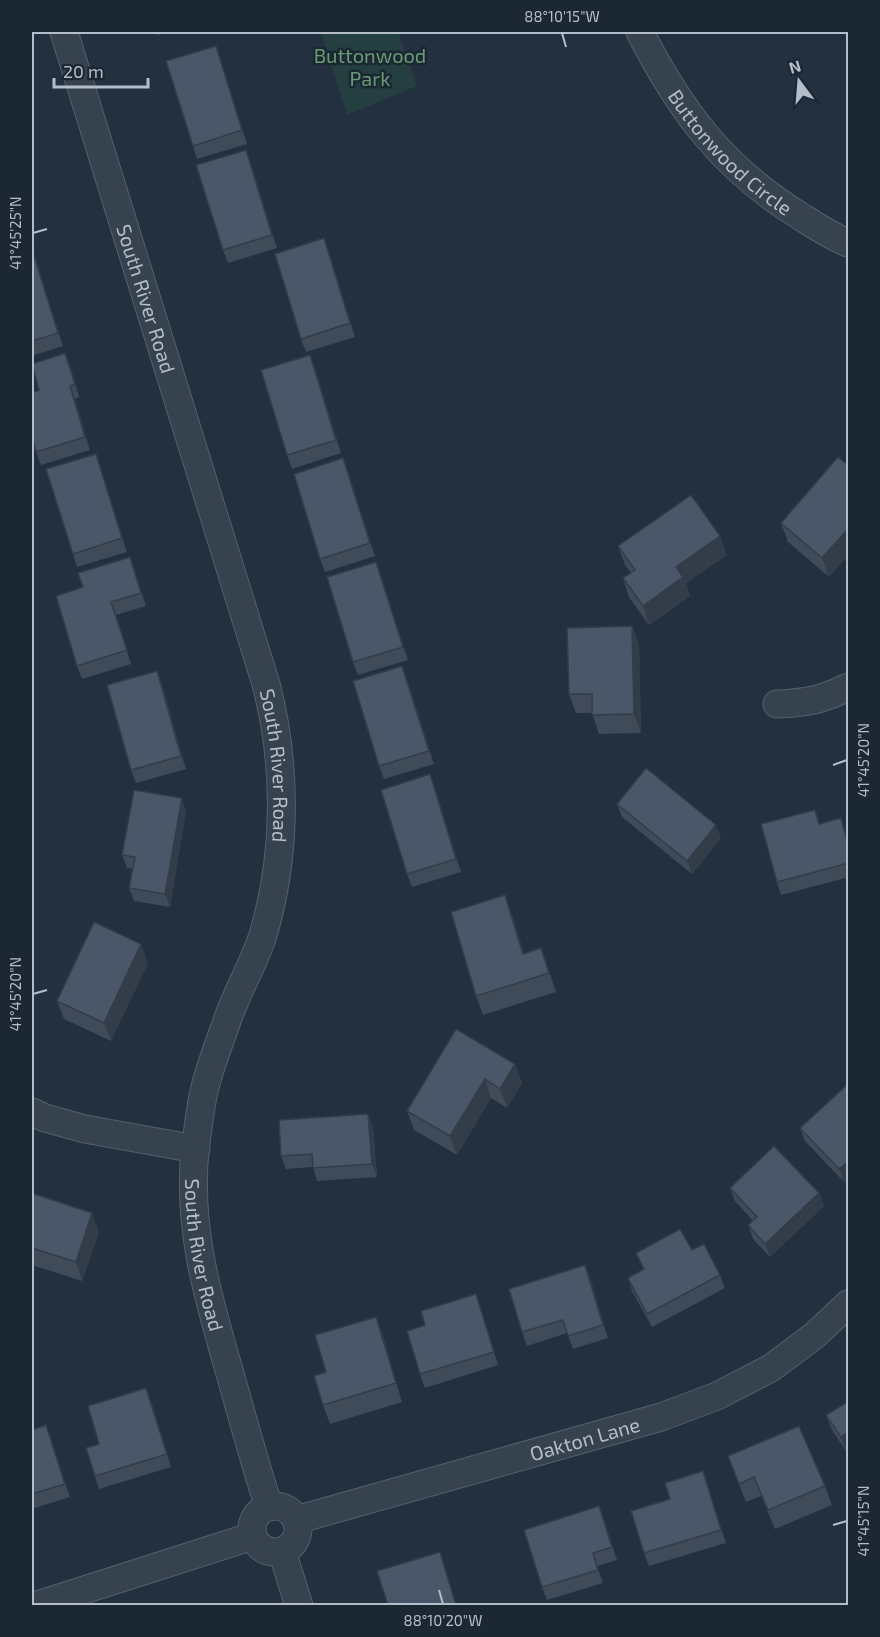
<svg xmlns="http://www.w3.org/2000/svg" width="880" height="1637" viewBox="0 0 880 1637" font-family="'Exo 2',sans-serif">
  <style>
    .green { fill: #253e40 }
    .lines { fill: none; stroke-linecap: round; stroke-linejoin: round }
    .street-casing { stroke: #55606d; stroke-width: 29 }
    .street { stroke: #37424f; stroke-width: 27 }
    .wall { fill: #3f4b59 }
    .shaded-wall { fill: #333d49 }
    .building { fill: #495768; stroke: #333d49; stroke-width: 1.5 }
    .ticks { fill: none; stroke: #b4bdca; stroke-width: 2 }
    .labels { text-anchor: middle; dominant-baseline: central; stroke-width: 5; stroke-linejoin: round; paint-order: stroke }
    .park-label { font-size: 20px; fill: #6a9c74; stroke: #1c2734 }
    .street-label { font-size: 20px; fill: #b4bdca; stroke: #1c2734 }
    .neatline { fill: none; stroke: #b4bdca; stroke-width: 2 }
    .ticks-label { font-size: 15px; text-anchor: middle; fill: #b4bdca }
  </style>
  <rect width="100%" height="100%" fill="#23303f"/>
  <path class="green" d="M321,32H398L417,86L347,115Z"/>
  <g class="lines">
    <defs>
      <g id="street">
        <path id="s1" d="M64,32L266,684C287,765 287,854 263,935C254,963 238,990 228,1018C220,1041 211,1064 205,1087C200,1107 198,1130 195,1150C187,1230 209,1301 231,1377C243,1420 255,1464 269,1507"/>
        <path id="s2" d="M640,32C680,111 724,169 800,216C816,226 831,236 848,243"/>
        <path d="M777,704C806,703 822,700 848,687"/>
        <path d="M32,1112L45,1118L85,1129L196,1149"/>
        <circle cx="275" cy="1529" r="23"/>
        <path id="s3" d="M296,1520L661,1417L717,1396L771,1368L815,1335L848,1304"/>
        <path d="M282,1551L299,1606"/>
        <path d="M34,1606L253,1536"/>
      </g>
    </defs>
    <use href="#street" class="street-casing"/>
    <use href="#street" class="street"/>
  </g>
  <g class="wall">
    <path d="M157,32H171L158,35Z"/>
    <path d="M216,46L247,144L197,159L193,146Z"/>
    <path d="M246,150L277,248L228,263L223,250Z"/>
    <path d="M32,249L63,346L32,356Z"/>
    <path d="M329,252L355,337L306,352L301,339Z"/>
    <path d="M70,366L79,397L75,399L90,450L41,465L36,452L39,390Z"/>
    <path d="M315,368L341,453L292,469L287,455Z"/>
    <path d="M849,466V554L829,577L788,542L781,523Z"/>
    <path d="M100,467L127,552L77,567L73,554Z"/>
    <path d="M348,472L375,556L325,572L320,559Z"/>
    <path d="M618,546L727,555L686,583L690,596L649,625L629,597L623,578L631,573L625,565Z"/>
    <path d="M130,557L146,606L116,615L131,664L82,679L77,666L83,587Z"/>
    <path d="M376,562L408,660L358,675L353,662Z"/>
    <path d="M632,626L639,645L641,733L599,734L592,713H576L569,694Z"/>
    <path d="M407,679L434,764L384,779L379,766Z"/>
    <path d="M162,684L186,769L136,783L131,770Z"/>
    <path d="M430,774L461,872L412,887L407,874Z"/>
    <path d="M617,804L721,838L692,874L622,817Z"/>
    <path d="M186,812L170,907L134,901L129,888L133,869L127,868L122,855Z"/>
    <path d="M841,818L849,843V877L781,895L777,882L820,824Z"/>
    <path d="M512,914L524,954L548,967L556,992L483,1015L476,996Z"/>
    <path d="M148,963L111,1041L64,1019L57,1001Z"/>
    <path d="M515,1064L522,1083L507,1108L491,1098L457,1155L414,1130L407,1111Z"/>
    <path d="M849,1083V1178L844,1182L805,1141L800,1128Z"/>
    <path d="M373,1127L377,1177L317,1181L313,1167L286,1169L281,1156Z"/>
    <path d="M730,1188L819,1193L824,1206L770,1257L753,1239L748,1225L753,1221L735,1201Z"/>
    <path d="M32,1193L99,1232L82,1281L32,1265Z"/>
    <path d="M692,1250L720,1275L725,1288L652,1327L632,1291L628,1278L643,1270L636,1253Z"/>
    <path d="M590,1278L608,1338L573,1349L567,1333L527,1346L522,1332Z"/>
    <path d="M480,1307L498,1365L425,1388L420,1374Z"/>
    <path d="M376,1317L383,1336L402,1402L330,1424L323,1405L326,1372Z"/>
    <path d="M151,1401L171,1467L99,1489L95,1476L99,1444Z"/>
    <path d="M849,1401V1448L845,1450L831,1428L826,1415Z"/>
    <path d="M46,1425L70,1497L32,1509V1430Z"/>
    <path d="M728,1456L825,1486L832,1505L775,1529L761,1496L746,1502Z"/>
    <path d="M707,1484L726,1543L649,1566L644,1553L670,1499Z"/>
    <path d="M604,1520L617,1560L597,1566L603,1583L547,1600L542,1587Z"/>
  </g>
  <g class="shaded-wall">
    <path d="M246,150L251,163L277,248L272,235Z"/>
    <path d="M324,238L329,252L355,337L350,323Z"/>
    <path d="M32,249L36,261L63,346L58,333Z"/>
    <path d="M65,353L70,366L79,397L75,384Z"/>
    <path d="M310,355L315,368L341,453L336,440Z"/>
    <path d="M70,386L75,399L90,450L85,437Z"/>
    <path d="M96,454L100,467L127,552L122,538Z"/>
    <path d="M343,458L348,472L375,556L370,543Z"/>
    <path d="M849,528V554L829,577L822,558Z"/>
    <path d="M720,536L727,555L686,583L690,596L649,625L643,606L676,567Z"/>
    <path d="M376,562L381,575L408,660L403,647Z"/>
    <path d="M632,626L639,645L641,733L634,714Z"/>
    <path d="M402,666L407,679L434,764L429,751Z"/>
    <path d="M157,671L162,684L186,769L181,756Z"/>
    <path d="M430,774L435,787L461,872L456,859Z"/>
    <path d="M182,798L186,812L170,907L165,894Z"/>
    <path d="M841,818L849,843V848Z"/>
    <path d="M716,825L721,838L692,874L687,861Z"/>
    <path d="M505,895L512,914L530,973L523,954Z"/>
    <path d="M141,944L148,963L111,1041L104,1023Z"/>
    <path d="M541,948L548,967L556,992L549,973Z"/>
    <path d="M515,1064L522,1083L507,1108L500,1089Z"/>
    <path d="M485,1079L491,1098L457,1155L450,1136Z"/>
    <path d="M368,1114L373,1127L377,1177L372,1164Z"/>
    <path d="M849,1161V1178L844,1182L839,1169Z"/>
    <path d="M819,1193L824,1206L770,1257L765,1244Z"/>
    <path d="M92,1213L99,1232L82,1281L76,1262Z"/>
    <path d="M585,1265L590,1278L608,1338L603,1325Z"/>
    <path d="M376,1317L383,1336L402,1402L396,1383Z"/>
    <path d="M146,1388L151,1401L171,1467L167,1454Z"/>
    <path d="M46,1425L51,1438L70,1497L65,1484Z"/>
    <path d="M849,1432V1448L845,1450L841,1437Z"/>
    <path d="M703,1471L707,1484L726,1543L721,1530Z"/>
  </g>
  <g class="building">
    <path d="M216,46L242,130L193,146L166,61Z"/>
    <path d="M246,150L272,235L223,250L196,165Z"/>
    <path d="M324,238L350,323L301,339L275,254Z"/>
    <path d="M32,249L58,333L32,341Z"/>
    <path d="M65,353L75,384L70,386L85,437L36,452L32,436V393L39,390L32,364Z"/>
    <path d="M310,355L336,440L287,455L261,370Z"/>
    <path d="M96,454L122,538L73,554L46,469Z"/>
    <path d="M838,457L849,466V528L822,558L781,523Z"/>
    <path d="M343,458L370,543L320,559L294,474Z"/>
    <path d="M691,495L720,536L676,567L683,577L643,606L623,578L635,570L618,546Z"/>
    <path d="M130,557L141,593L111,602L127,650L77,666L56,596L83,587L78,573Z"/>
    <path d="M376,562L403,647L353,662L327,577Z"/>
    <path d="M632,626L634,714L592,715V694H569L567,628Z"/>
    <path d="M402,666L429,751L379,766L353,681Z"/>
    <path d="M157,671L181,756L131,770L107,685Z"/>
    <path d="M646,768L716,825L687,861L617,804Z"/>
    <path d="M430,774L456,859L407,874L381,790Z"/>
    <path d="M134,790L182,798L165,894L129,888L135,857L122,855Z"/>
    <path d="M815,810L819,824L841,818L849,848V863L777,882L761,824Z"/>
    <path d="M505,895L523,954L541,948L549,973L476,996L451,912Z"/>
    <path d="M94,922L141,944L104,1023L57,1001Z"/>
    <path d="M456,1029L515,1064L500,1089L485,1079L450,1136L407,1111Z"/>
    <path d="M849,1083V1161L839,1169L800,1128Z"/>
    <path d="M368,1114L372,1164L313,1168L312,1154L281,1156L279,1120Z"/>
    <path d="M774,1146L819,1193L765,1244L748,1225L757,1217L730,1188Z"/>
    <path d="M32,1193L92,1213L76,1262L32,1248Z"/>
    <path d="M680,1229L692,1250L704,1244L720,1275L647,1314L628,1278L644,1269L636,1253Z"/>
    <path d="M585,1265L603,1325L568,1336L563,1320L522,1332L509,1289Z"/>
    <path d="M476,1294L494,1352L420,1374L407,1331L425,1325L421,1311Z"/>
    <path d="M376,1317L396,1383L323,1405L314,1376L326,1372L315,1335Z"/>
    <path d="M146,1388L167,1454L95,1476L86,1448L99,1444L88,1406Z"/>
    <path d="M849,1401V1432L841,1437L826,1415Z"/>
    <path d="M46,1425L65,1484L32,1494V1430Z"/>
    <path d="M799,1426L825,1486L768,1510L754,1477L739,1484L728,1456Z"/>
    <path d="M703,1471L721,1530L644,1553L631,1511L670,1499L665,1483Z"/>
    <path d="M599,1506L612,1547L593,1553L598,1570L542,1587L524,1530Z"/>
    <path d="M440,1552L456,1605H388L377,1571Z"/>
  </g>
  <path class="ticks" d="M562,33L566,47M33,233L47,229M833,765L847,760M33,994L47,990M833,1525L847,1521M439,1590L443,1604"/>
  <g class="labels">
    <g class="park-label">
      <text x="370" y="55">Buttonwood<tspan x="370" dy="23">Park</tspan></text>
    </g>
    <g class="street-label">
      <text stroke="none"><textPath href="#s2" startOffset="152">Buttonwood Circle</textPath></text>
      <text stroke="none"><textPath href="#s1" startOffset="279">South River Road</textPath></text>
      <text stroke="none"><textPath href="#s1" startOffset="765">South River Road</textPath></text>
      <text stroke="none"><textPath href="#s1" startOffset="1269">South River Road</textPath></text>
      <text stroke="none"><textPath href="#s3" startOffset="300">Oakton Lane</textPath></text>
    </g>
  </g>
  <rect width="880" height="1637" fill="none" stroke="#1c2734" stroke-width="66"/>
  <g transform="translate(799 81) rotate(344)" stroke="#1c2734" stroke-width="4.5" paint-order="stroke">
  <path d="M0-4.5L10 22L0 15L-10 22Z" fill="#b4bdca"/>
  <text y="-9" font-size="16" font-weight="bold" text-anchor="middle" fill="#b4bdca">N</text>
  </g>
  <path d="M54 78v9h94v-9" fill="none" stroke="#b4bdca" stroke-width="3"/>
  <text x="63" y="78" font-size="18" fill="#b4bdca" stroke="#1c2734" stroke-width="4.5" paint-order="stroke">20 m</text>
  <rect x="33" y="33" width="814" height="1571" class="neatline"/>
  <g class="ticks-label">
    <text x="562" y="22">88°10'15"W</text>
    <text transform="translate(16 233) rotate(-90)" y="5">41°45'25"N</text>
    <text transform="translate(864 760) rotate(-90)" y="5">41°45'20"N</text>
    <text transform="translate(16 994) rotate(-90)" y="5">41°45'20"N</text>
    <text transform="translate(864 1521) rotate(-90)" y="5">41°45'15"N</text>
    <text x="443" y="1626">88°10'20"W</text>
  </g>
</svg>
